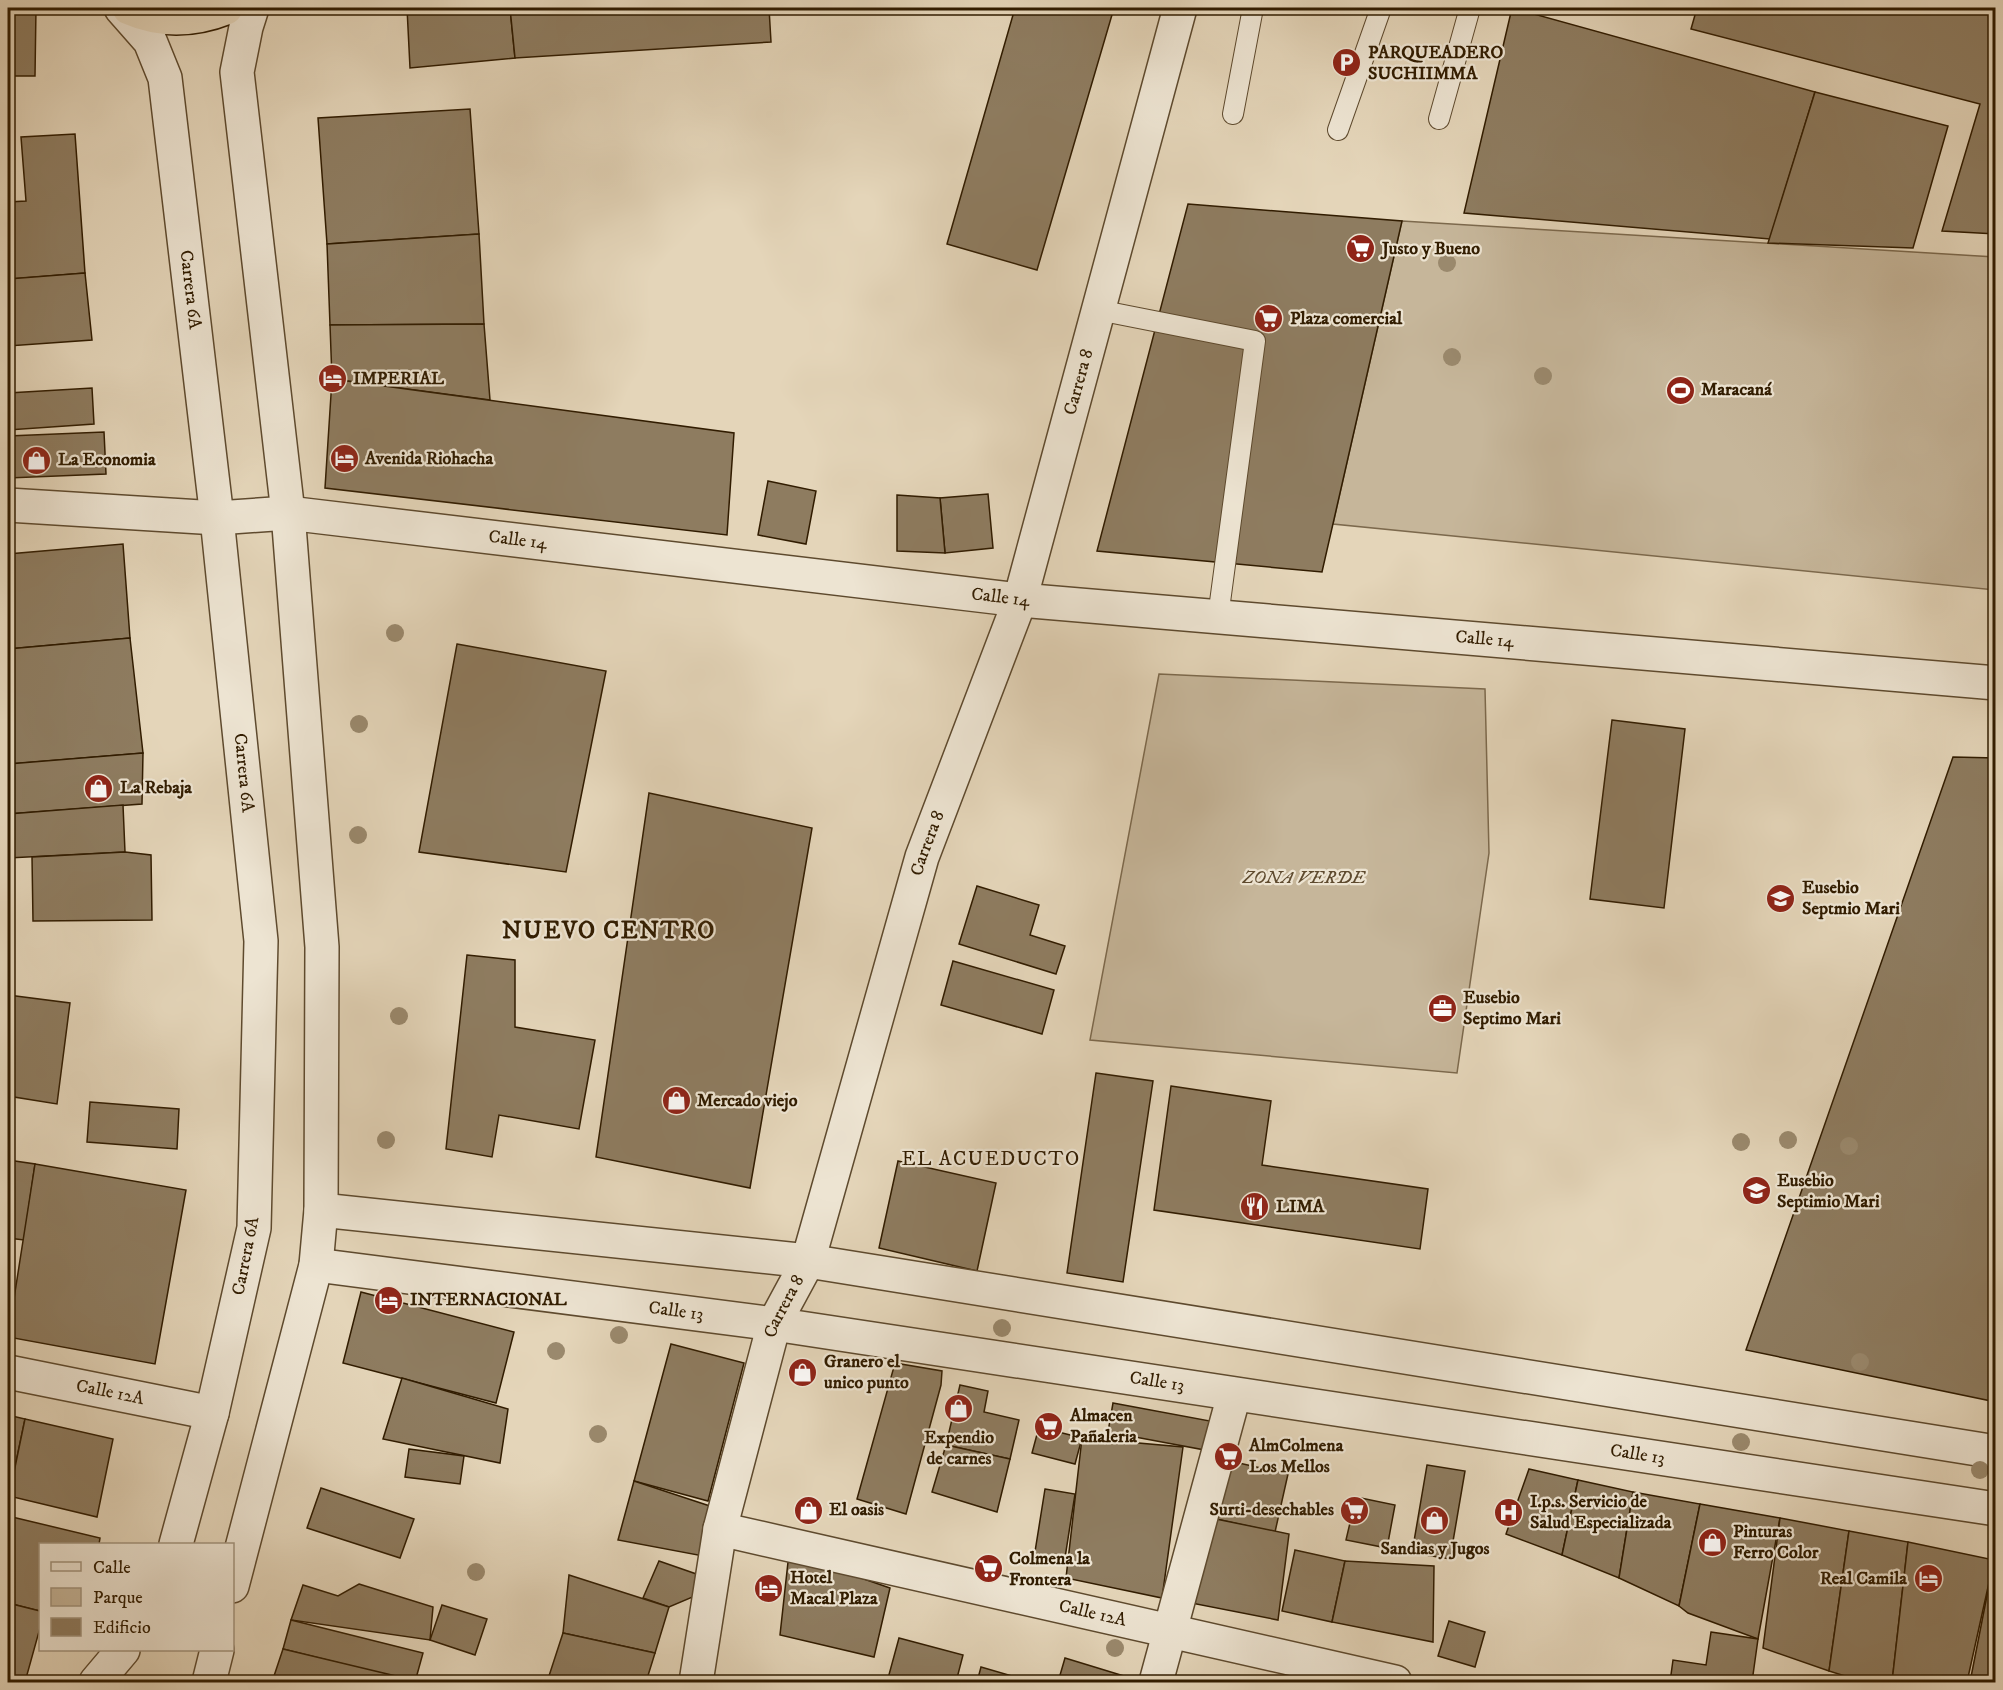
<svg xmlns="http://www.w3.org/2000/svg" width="2003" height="1690" viewBox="0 0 2003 1690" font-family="'IM FELL DW Pica',serif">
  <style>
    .green { fill: #c6b69a; stroke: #7c694d; stroke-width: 1.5 }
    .building { fill: #8e7c60; stroke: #311c00; stroke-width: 1.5 }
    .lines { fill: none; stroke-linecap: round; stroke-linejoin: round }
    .lane-casing { stroke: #5e4a2e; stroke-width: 22 }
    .street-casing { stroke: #5e4a2e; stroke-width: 36 }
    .highway-casing { stroke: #311c00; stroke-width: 36 }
    .lane { stroke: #ede4d2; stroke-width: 20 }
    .street { stroke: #ede4d2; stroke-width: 33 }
    .highway { stroke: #e4d5b9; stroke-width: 33 }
    .tree { fill: #9a896d }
    .labels { text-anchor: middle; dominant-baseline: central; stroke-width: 4.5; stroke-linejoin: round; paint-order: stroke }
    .poi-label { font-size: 18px; font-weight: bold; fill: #311c00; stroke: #ede4d2; text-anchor: start }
    .street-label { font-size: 18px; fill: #311c00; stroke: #ede4d2 }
    .park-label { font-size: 18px; font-style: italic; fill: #5e4a2e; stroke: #ede4d2 }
    .neighbourhood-label { font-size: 20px; letter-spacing: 1.5px; fill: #311c00; stroke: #ede4d2 }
    .district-label { font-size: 24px; font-weight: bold; letter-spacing: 1.5px; fill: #311c00; stroke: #ede4d2 }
  </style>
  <rect width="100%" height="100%" fill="#e4d5b9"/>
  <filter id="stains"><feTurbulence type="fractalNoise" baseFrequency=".00333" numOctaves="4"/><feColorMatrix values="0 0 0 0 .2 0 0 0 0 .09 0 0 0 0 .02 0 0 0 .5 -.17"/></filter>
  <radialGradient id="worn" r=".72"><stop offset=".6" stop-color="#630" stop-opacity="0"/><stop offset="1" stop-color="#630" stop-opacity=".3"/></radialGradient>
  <g class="green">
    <path d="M1402,221L1995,257V590L1333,524Z"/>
    <path d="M1159,674L1485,689L1489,853L1457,1073L1090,1040Z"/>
  </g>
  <g class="building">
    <path d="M8,8H36L35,76H8Z"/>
    <path d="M407,8H510L515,58L410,68Z"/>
    <path d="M510,8H769L771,42L515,58Z"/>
    <path d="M1015,8H1114L1037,270L947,244Z"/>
    <path d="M1512,8L1815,92L1770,239L1464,213Z"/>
    <path d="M1697,8H1996V234L1942,231L1980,104L1691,29Z"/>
    <path d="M1815,92L1948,126L1913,248L1768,243Z"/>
    <path d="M470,109L479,234L327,244L318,118Z"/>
    <path d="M75,134L85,273L11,279L8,202L26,201L21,137Z"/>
    <path d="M1188,204L1402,221L1322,572L1097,551Z"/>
    <path d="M8,233L11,279H8Z"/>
    <path d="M479,234L484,324L330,325L327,244Z"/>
    <path d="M85,273L92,340L8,346V279Z"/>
    <path d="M484,324L490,400L332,379L330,325Z"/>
    <path d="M332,379L734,433L727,535L325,488Z"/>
    <path d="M92,388L94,424L8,430V393Z"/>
    <path d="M104,432L106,474L8,478V436Z"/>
    <path d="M768,481L816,491L806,544L758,535Z"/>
    <path d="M988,494L993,548L945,553L940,498Z"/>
    <path d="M897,495L940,498L945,553L897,551Z"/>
    <path d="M123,544L130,638L8,649V554Z"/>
    <path d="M130,638L143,753L10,764L8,649Z"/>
    <path d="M457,644L606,671L566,872L419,852Z"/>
    <path d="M1612,720L1685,729L1664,908L1590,899Z"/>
    <path d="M143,753L142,804L8,814V764Z"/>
    <path d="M1953,757L1996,758V1402L1746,1350Z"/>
    <path d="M649,793L812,828L750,1188L596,1157Z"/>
    <path d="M123,805L125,852L8,858V814Z"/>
    <path d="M125,852L151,855L152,920L33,921L32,857Z"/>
    <path d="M977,886L1039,905L1030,935L1065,946L1056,974L959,944Z"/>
    <rect x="8" y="900" width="1" height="37"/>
    <path d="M467,955L515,960V1027L595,1040L579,1129L499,1115L492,1157L446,1149Z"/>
    <path d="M953,961L1054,990L1042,1034L941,1005Z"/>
    <path d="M8,995L70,1003L57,1104L8,1096Z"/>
    <path d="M1096,1073L1153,1081L1123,1282L1067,1273Z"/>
    <path d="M1171,1086L1271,1101L1262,1165L1428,1189L1420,1249L1154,1210Z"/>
    <path d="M90,1102L179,1109L177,1149L87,1142Z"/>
    <path d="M8,1160L35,1164L24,1240L8,1238Z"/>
    <path d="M898,1161L996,1183L977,1271L879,1248Z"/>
    <path d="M35,1164L186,1190L155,1364L8,1337Z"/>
    <path d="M361,1292L514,1332L496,1403L343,1363Z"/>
    <path d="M671,1344L744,1363L708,1501L634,1481Z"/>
    <path d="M895,1363L942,1371L941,1385L906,1514L857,1499Z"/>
    <path d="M402,1378L508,1409L500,1463L383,1439Z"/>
    <path d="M960,1385L988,1391L984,1412L1019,1420L1010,1459L946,1445Z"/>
    <path d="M1113,1403L1210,1421L1205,1450L1108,1432Z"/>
    <path d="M8,1415L25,1419L9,1496H8Z"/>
    <path d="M25,1419L113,1439L97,1517L9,1496Z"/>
    <path d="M1039,1427L1082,1438L1075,1464L1032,1453Z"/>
    <path d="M1082,1438L1183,1447L1162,1598L1066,1578Z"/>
    <path d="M946,1445L1010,1459L997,1512L932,1492Z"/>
    <path d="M409,1449L464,1456L460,1484L405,1477Z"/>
    <path d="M1230,1461L1288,1474L1275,1532L1216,1519Z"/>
    <path d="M1427,1465L1465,1471L1450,1559L1412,1553Z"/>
    <path d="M1529,1469L1578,1480L1562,1555L1506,1534Z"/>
    <path d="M1578,1480L1633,1492L1619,1578L1562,1555Z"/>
    <path d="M634,1481L719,1509L703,1556L618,1540Z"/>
    <path d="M321,1488L414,1519L400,1558L307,1528Z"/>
    <path d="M1045,1489L1075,1494L1064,1564L1034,1558Z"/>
    <path d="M1633,1492L1700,1504L1679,1606L1619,1578Z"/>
    <path d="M1356,1497L1395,1505L1387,1548L1346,1540Z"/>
    <path d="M1700,1504L1780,1518L1758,1639L1688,1613L1679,1606Z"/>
    <path d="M8,1516L100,1538L99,1544H40V1611L8,1603Z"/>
    <path d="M1780,1518L1849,1531L1829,1671L1763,1648Z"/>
    <path d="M1216,1519L1289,1534L1278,1620L1181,1601Z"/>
    <path d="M1849,1531L1908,1542L1892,1682H1864L1829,1671Z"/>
    <path d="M1908,1542L1994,1560L1967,1682H1892Z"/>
    <path d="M1295,1550L1345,1561L1332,1622L1282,1611Z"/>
    <path d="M789,1553L890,1588L874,1657L780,1635Z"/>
    <path d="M1994,1560L1996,1682H1970Z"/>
    <path d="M659,1561L705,1577L695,1596L669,1607L643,1598Z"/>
    <path d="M1345,1561L1434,1566L1433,1642L1332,1622Z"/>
    <path d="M569,1575L669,1607L655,1653L563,1633Z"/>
    <path d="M359,1584L433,1607L430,1640L291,1620L303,1585L338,1596Z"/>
    <path d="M8,1603L40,1611V1628L25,1682H8Z"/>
    <path d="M442,1605L487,1619L475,1655L430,1640Z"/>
    <path d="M291,1620L423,1653L415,1682L283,1649Z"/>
    <path d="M1449,1621L1485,1632L1475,1667L1438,1656Z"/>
    <path d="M1711,1632L1758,1639L1752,1682H1670L1673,1660L1706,1665Z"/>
    <path d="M563,1633L655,1653L646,1682H547Z"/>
    <path d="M899,1638L963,1655L956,1682H887Z"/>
    <path d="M283,1649L421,1682H272Z"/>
    <path d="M1065,1658L1124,1676L1122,1682H1058Z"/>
    <path d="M981,1667L1033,1682H977Z"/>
  </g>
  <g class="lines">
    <defs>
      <g id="lane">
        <path d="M1233,114L1253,8"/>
        <path d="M1439,119L1470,8"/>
        <path d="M1338,130L1381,8"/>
        <path d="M1098,310L1255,341L1218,617"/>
      </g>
      <g id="street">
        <path id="s1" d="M121,8L150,41L165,78L217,518L261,941L254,1228L212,1413L176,1544"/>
        <path id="s2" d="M8,505L217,518L288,513L1020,600L1996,683"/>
        <path d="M321,1210L808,1261L1996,1452"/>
        <path id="s3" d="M316,1265L774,1324L1996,1509"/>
        <path id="s4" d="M8,1372L212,1413"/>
        <path id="s5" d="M720,1529L1395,1682"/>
        <path d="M232,1586L316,1265L321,1210L322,947L288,513L237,72L246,27L252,8"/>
        <path d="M96,1682L123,1650"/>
        <path d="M209,1682L217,1650"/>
        <path id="s6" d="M696,1682L720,1529L774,1324L808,1261L922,857L1020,600L1180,8"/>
        <path d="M1156,1682L1234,1395"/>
      </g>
      <path id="highway" d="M129,8C161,22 193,21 226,8"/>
    </defs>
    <use href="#lane" class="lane-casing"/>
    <use href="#street" class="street-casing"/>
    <use href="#highway" class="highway-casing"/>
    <use href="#lane" class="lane"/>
    <use href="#street" class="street"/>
    <use href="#highway" class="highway"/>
  </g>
  <g class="tree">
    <circle cx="1447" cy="263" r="9"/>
    <circle cx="1452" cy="357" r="9"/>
    <circle cx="1543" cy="376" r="9"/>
    <circle cx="395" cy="633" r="9"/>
    <circle cx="359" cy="724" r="9"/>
    <circle cx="358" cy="835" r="9"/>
    <circle cx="399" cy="1016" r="9"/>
    <circle cx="386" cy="1140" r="9"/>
    <circle cx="1788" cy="1140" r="9"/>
    <circle cx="1741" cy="1142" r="9"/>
    <circle cx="1849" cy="1146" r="9"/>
    <circle cx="1002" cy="1328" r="9"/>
    <circle cx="619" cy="1335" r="9"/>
    <circle cx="556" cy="1351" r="9"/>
    <circle cx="1860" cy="1362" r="9"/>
    <circle cx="598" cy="1434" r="9"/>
    <circle cx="1741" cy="1442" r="9"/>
    <circle cx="1980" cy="1470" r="9"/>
    <circle cx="476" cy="1572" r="9"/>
    <circle cx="1115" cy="1648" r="9"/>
  </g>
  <defs>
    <symbol id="parking-disc" viewBox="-11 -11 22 22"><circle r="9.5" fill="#8f2418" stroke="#ede4d2"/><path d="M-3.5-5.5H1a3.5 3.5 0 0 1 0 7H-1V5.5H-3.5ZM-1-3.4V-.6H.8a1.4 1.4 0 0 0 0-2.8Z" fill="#fff"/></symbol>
    <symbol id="supermarket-disc" viewBox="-11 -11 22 22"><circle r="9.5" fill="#8f2418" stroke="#ede4d2"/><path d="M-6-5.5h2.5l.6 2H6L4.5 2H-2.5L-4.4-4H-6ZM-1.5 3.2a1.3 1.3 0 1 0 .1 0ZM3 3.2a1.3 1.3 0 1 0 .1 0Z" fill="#fff"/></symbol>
    <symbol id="hotel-disc" viewBox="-11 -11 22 22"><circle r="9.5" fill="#8f2418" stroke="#ede4d2"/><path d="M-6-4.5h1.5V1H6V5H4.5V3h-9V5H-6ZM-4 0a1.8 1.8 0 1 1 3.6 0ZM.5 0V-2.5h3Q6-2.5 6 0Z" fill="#fff"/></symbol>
    <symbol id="stadium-disc" viewBox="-11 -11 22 22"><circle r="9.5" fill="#8f2418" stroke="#ede4d2"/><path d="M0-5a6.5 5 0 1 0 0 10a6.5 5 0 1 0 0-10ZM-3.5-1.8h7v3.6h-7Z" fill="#fff"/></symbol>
    <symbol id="shop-disc" viewBox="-11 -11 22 22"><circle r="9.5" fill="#8f2418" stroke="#ede4d2"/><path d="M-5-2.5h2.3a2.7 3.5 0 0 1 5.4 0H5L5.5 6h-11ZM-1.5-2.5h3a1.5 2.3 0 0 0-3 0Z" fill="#fff"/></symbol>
    <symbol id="school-disc" viewBox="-11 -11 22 22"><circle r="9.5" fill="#8f2418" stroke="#ede4d2"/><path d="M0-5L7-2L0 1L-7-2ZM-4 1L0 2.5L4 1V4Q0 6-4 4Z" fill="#fff"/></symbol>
    <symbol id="office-disc" viewBox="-11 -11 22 22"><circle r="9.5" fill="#8f2418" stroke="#ede4d2"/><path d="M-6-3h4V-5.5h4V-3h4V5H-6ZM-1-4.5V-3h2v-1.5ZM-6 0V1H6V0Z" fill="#fff"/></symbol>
    <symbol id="restaurant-disc" viewBox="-11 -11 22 22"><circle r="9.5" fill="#8f2418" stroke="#ede4d2"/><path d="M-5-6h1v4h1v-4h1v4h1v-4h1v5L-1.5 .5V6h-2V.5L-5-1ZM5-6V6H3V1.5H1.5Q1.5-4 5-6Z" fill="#fff"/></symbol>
    <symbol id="hospital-disc" viewBox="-11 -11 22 22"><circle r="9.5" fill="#8f2418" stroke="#ede4d2"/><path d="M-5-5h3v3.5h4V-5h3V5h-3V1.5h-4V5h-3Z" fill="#fff"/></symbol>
  </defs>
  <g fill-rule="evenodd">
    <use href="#parking-disc" x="1330" y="46" width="33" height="33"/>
    <use href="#supermarket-disc" x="1344" y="232" width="33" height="33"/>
    <use href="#supermarket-disc" x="1252" y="302" width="33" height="33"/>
    <use href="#hotel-disc" x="316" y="362" width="33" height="33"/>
    <use href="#stadium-disc" x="1664" y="374" width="33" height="33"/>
    <use href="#hotel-disc" x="328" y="442" width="33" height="33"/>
    <use href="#shop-disc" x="20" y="444" width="33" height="33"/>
    <use href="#shop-disc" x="82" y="772" width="33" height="33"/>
    <use href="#school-disc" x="1764" y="882" width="33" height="33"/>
    <use href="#office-disc" x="1426" y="992" width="33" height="33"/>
    <use href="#shop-disc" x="660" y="1084" width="33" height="33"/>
    <use href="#school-disc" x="1740" y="1174" width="33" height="33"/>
    <use href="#restaurant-disc" x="1238" y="1190" width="33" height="33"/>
    <use href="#hotel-disc" x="372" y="1284" width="33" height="33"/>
    <use href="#shop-disc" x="786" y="1356" width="33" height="33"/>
    <use href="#shop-disc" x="942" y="1392" width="33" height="33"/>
    <use href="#supermarket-disc" x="1032" y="1410" width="33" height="33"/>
    <use href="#supermarket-disc" x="1212" y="1440" width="33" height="33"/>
    <use href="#shop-disc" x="792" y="1494" width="33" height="33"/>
    <use href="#supermarket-disc" x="1338" y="1494" width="33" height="33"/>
    <use href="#hospital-disc" x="1492" y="1496" width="33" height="33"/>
    <use href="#shop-disc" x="1418" y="1504" width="33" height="33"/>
    <use href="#shop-disc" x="1696" y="1526" width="33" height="33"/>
    <use href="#supermarket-disc" x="972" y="1552" width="33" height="33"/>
    <use href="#hotel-disc" x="1912" y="1562" width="33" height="33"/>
    <use href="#hotel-disc" x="752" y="1572" width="33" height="33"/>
  </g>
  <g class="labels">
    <g class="poi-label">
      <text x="1368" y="53">PARQUEADERO<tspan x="1368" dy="21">SUCHIIMMA</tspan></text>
      <text x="1382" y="249">Justo y Bueno</text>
      <text x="1290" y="319">Plaza comercial</text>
      <text x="353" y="379">IMPERIAL</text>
      <text x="1701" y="390">Maracaná</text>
      <text x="365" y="459">Avenida Riohacha</text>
      <text x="58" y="460">La Economia</text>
      <text x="120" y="788">La Rebaja</text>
      <text x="1802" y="888">Eusebio<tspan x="1802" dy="21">Septmio Mari</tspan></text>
      <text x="1463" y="998">Eusebio<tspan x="1463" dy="21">Septimo Mari</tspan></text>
      <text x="697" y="1101">Mercado viejo</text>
      <text x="1777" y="1181">Eusebio<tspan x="1777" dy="21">Septimio Mari</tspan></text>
      <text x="1276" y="1207">LIMA</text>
      <text x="410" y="1300">INTERNACIONAL</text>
      <text x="824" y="1362">Granero el<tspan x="824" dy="21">unico punto</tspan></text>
      <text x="1070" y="1416">Almacen<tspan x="1070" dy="21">Pañaleria</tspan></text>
      <text x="959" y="1438" text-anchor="middle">Expendio<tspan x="959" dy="21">de carnes</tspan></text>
      <text x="1249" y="1446">AlmColmena<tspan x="1249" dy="21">Los Mellos</tspan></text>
      <text x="1530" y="1502">I.p.s. Servicio de<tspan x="1530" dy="21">Salud Especializada</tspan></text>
      <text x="829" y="1510">El oasis</text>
      <text x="1334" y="1510" text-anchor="end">Surti-desechables</text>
      <text x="1733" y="1532">Pinturas<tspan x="1733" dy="21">Ferro Color</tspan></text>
      <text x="1435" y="1549" text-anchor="middle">Sandias y Jugos</text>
      <text x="1009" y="1559">Colmena la<tspan x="1009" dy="21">Frontera</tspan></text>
      <text x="790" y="1578">Hotel<tspan x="790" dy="21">Macal Plaza</tspan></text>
      <text x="1907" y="1579" text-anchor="end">Real Camila</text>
    </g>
    <g class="street-label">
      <text stroke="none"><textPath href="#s1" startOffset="297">Carrera 6A</textPath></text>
      <text stroke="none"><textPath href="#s6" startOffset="1359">Carrera 8</textPath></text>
      <text stroke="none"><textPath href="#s2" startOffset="512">Calle 14</textPath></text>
      <text stroke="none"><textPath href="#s2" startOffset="998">Calle 14</textPath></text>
      <text stroke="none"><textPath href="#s2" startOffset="1484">Calle 14</textPath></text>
      <text stroke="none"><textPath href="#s1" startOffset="783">Carrera 6A</textPath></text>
      <text stroke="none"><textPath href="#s6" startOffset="873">Carrera 8</textPath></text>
      <text transform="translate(246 1256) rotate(-79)">Carrera 6A</text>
      <text stroke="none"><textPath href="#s6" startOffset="387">Carrera 8</textPath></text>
      <text stroke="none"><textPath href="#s3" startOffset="363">Calle 13</textPath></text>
      <text stroke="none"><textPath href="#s3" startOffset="849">Calle 13</textPath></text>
      <text stroke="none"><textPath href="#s4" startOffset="104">Calle 12A</textPath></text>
      <text stroke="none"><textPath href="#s3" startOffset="1335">Calle 13</textPath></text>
      <text stroke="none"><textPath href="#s5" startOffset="382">Calle 12A</textPath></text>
    </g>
    <g class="park-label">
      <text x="1304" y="878">ZONA VERDE</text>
    </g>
    <g class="neighbourhood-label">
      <text x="991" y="1159">EL ACUEDUCTO</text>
    </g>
    <g class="district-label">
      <text x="609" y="931">NUEVO CENTRO</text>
    </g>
  </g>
  <rect width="2003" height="1690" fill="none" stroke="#e4d5b9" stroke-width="30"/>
  <rect x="9" y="9" width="1985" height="1672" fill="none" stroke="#311c00" stroke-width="3"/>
  <rect x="15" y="15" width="1973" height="1660" fill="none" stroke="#311c00" stroke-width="1.5"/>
  <rect x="39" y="1543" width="195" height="108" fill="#ede4d2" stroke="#a2947e" stroke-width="1.5"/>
  <rect x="51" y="1562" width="30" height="9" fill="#ede4d2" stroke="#a2947e" stroke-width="1.5"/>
  <text x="93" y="1573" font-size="18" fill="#311c00">Calle</text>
  <rect x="51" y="1588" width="30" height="18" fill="#c6b69a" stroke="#a2947e" stroke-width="1.5"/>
  <text x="93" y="1603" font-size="18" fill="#311c00">Parque</text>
  <rect x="51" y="1618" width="30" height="18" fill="#8e7c60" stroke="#a2947e" stroke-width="1.5"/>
  <text x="93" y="1633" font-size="18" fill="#311c00">Edificio</text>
  <rect width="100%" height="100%" filter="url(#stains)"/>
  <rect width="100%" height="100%" fill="url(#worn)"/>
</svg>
